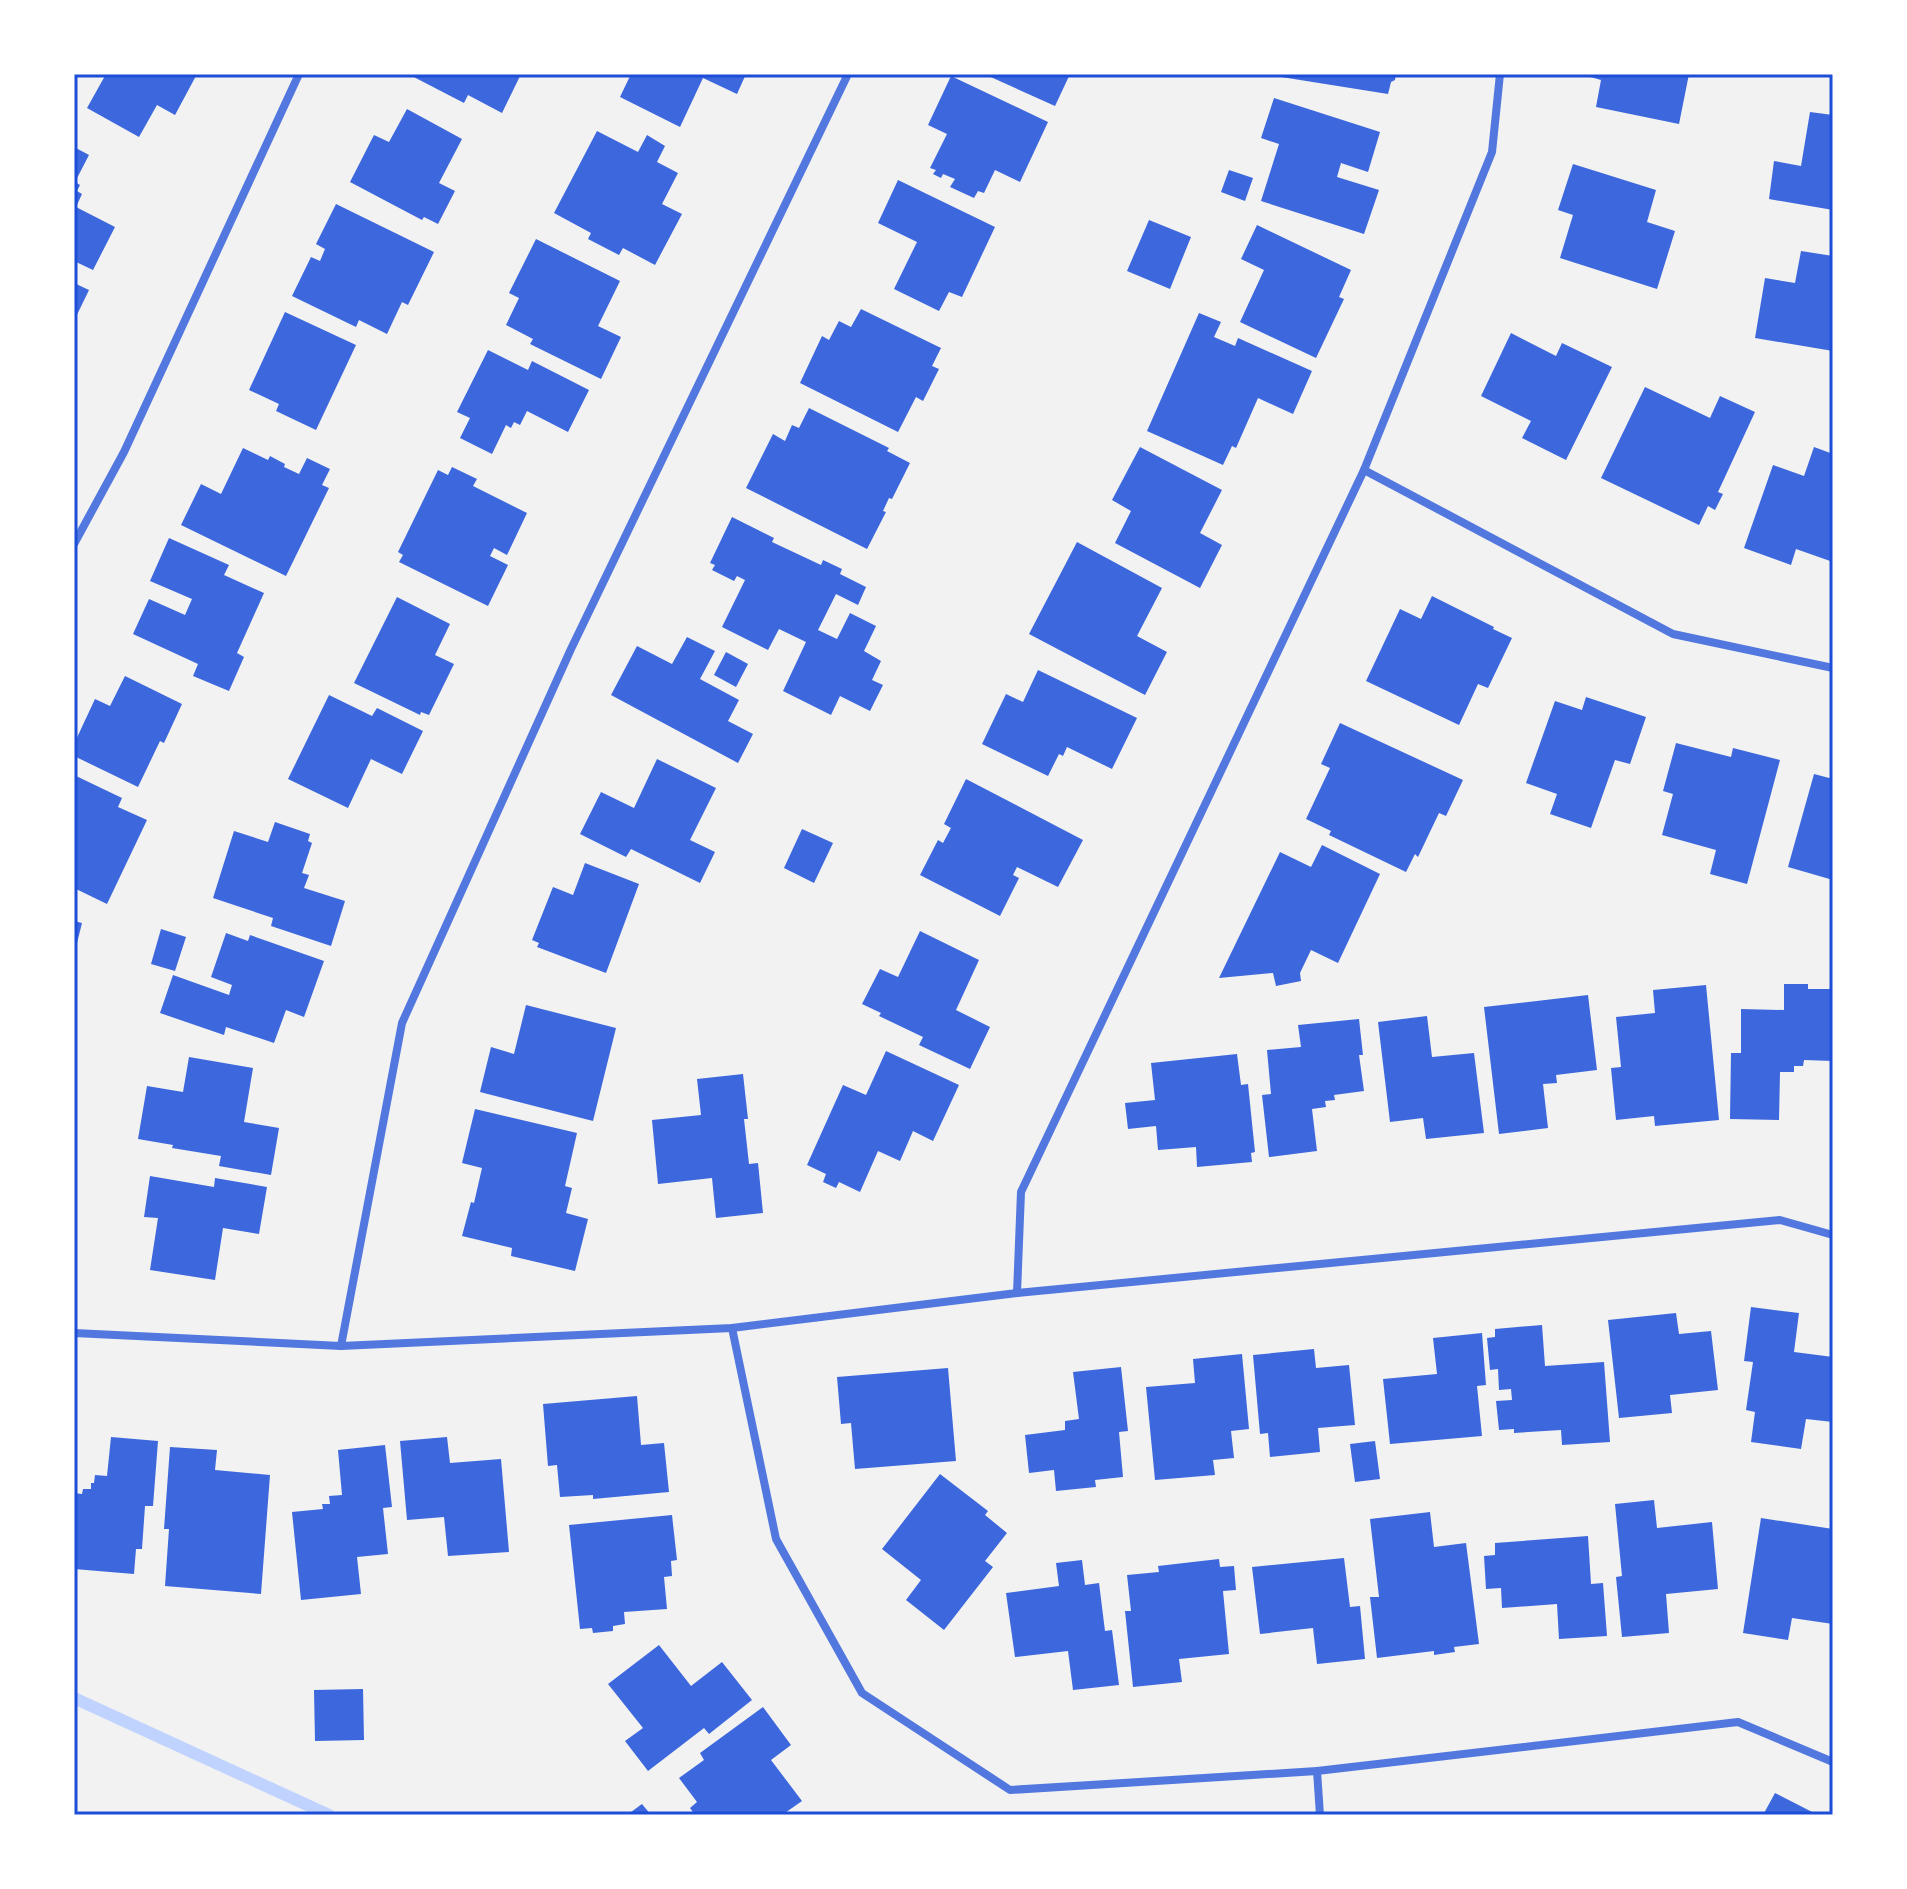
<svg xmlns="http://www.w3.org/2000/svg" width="1907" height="1889" viewBox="0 0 1907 1889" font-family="Inter,sans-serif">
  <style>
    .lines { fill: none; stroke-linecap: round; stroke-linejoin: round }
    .stream { stroke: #bfd3fe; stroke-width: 12 }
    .building { fill: #3d67dc }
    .minor { stroke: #5277de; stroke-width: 8 }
    .neatline { fill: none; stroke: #1d4ed8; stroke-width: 3 }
  </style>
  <rect width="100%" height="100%" fill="#f2f2f2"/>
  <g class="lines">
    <path class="stream" d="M74,1698L329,1815"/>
  </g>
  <g class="building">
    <path d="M106,74H197L175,115L157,105L139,137L87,108Z"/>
    <path d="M408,74H521L502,113L468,95L464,103Z"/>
    <path d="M631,74H746L737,94L703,78L680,127L620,97Z"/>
    <path d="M984,74H1070L1055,106Z"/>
    <path d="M1276,74H1396L1395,80L1391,82L1388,94L1275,76Z"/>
    <path d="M1588,74H1689L1679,124L1596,107L1601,80L1587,76Z"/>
    <path d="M951,76L1048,122L1020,182L995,170L984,193L978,191L974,198L950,187L955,179L943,174L941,178L933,174L936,170L930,168L947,134L928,125Z"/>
    <path d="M1274,98L1380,132L1368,172L1341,163L1337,177L1379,190L1364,234L1261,201L1279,144L1261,138Z"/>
    <path d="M407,109L462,139L439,183L455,191L438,224L424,217L422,220L350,182L374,135L389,142Z"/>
    <path d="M1810,112L1833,115V210L1769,199L1774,161L1801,166Z"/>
    <path d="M597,131L638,152L647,135L665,146L657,162L678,173L662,204L682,214L655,265L623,248L619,255L588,239L591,233L554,213Z"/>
    <path d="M74,147L89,155L75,182L80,185L77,191L82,194L76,207L115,227L93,270L74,261Z"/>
    <path d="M1573,164L1656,190L1647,222L1675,231L1657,289L1560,258L1573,215L1558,210Z"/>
    <path d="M1229,170L1253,178L1245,201L1221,192Z"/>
    <path d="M898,180L995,227L962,297L949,292L939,311L894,289L917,242L878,223Z"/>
    <path d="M336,204L434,252L408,305L402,302L387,334L359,320L356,327L292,296L311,257L320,261L325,249L316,244Z"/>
    <path d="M1149,220L1191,237L1170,289L1127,271Z"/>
    <path d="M1257,225L1351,270L1339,297L1344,299L1316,358L1240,322L1264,270L1241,259Z"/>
    <path d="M536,239L620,281L598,326L621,337L601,379L530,344L533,339L506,325L519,298L509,293Z"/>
    <path d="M1801,251L1833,256V351L1755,338L1765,278L1795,283Z"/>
    <path d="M74,283L89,290L74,321Z"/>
    <path d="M861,309L941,348L932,366L939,369L923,401L916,397L898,432L800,383L822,336L829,340L839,321L851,327Z"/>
    <path d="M285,312L356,345L316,430L276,411L279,404L249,390Z"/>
    <path d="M1199,313L1221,322L1214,337L1235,346L1238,338L1312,371L1293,414L1258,398L1236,448L1232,446L1223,465L1147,431Z"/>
    <path d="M1511,333L1556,356L1562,343L1612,367L1566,460L1522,438L1531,421L1481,396Z"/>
    <path d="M488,350L528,370L532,361L589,390L568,432L527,411L520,425L514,422L511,428L506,425L492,454L460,438L470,418L457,412Z"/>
    <path d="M1645,387L1710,418L1720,396L1755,412L1718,492L1723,494L1715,510L1708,506L1699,525L1601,478Z"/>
    <path d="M809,408L889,448L887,451L910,463L892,499L889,498L883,511L886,512L867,549L746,488L773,434L785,441L792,425L799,428Z"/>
    <path d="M1140,447L1222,490L1200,533L1222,545L1200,588L1115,543L1131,511L1112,500Z"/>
    <path d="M1814,447L1833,454V562L1796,549L1791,565L1744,548L1773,465L1804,476Z"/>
    <path d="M243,448L268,460L270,456L285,464L284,467L299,474L307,458L330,469L322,485L329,488L286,576L181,525L201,484L221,494Z"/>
    <path d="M452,467L477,479L473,486L527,513L507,555L494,548L490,556L508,565L488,606L399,562L403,555L398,552L438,470L448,475Z"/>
    <path d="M732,517L774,538L772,542L821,565L823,560L842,569L840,574L866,587L858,605L836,594L818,630L837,639L850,613L876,626L864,651L881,661L872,680L883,685L870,711L840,696L831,715L783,691L806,642L779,629L768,650L722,627L745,580L737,576L734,581L712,570L715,565L710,563Z"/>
    <path d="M169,538L229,565L224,575L264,593L237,653L244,657L229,691L193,676L198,664L133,634L149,599L185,615L192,599L150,581Z"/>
    <path d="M1077,542L1162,588L1137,636L1167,652L1145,695L1029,634Z"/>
    <path d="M1432,596L1494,627L1493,629L1512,638L1488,688L1478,684L1459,725L1366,681L1400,609L1421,619Z"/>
    <path d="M397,597L450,624L435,655L454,664L429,715L421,712L420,715L354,683Z"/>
    <path d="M687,637L715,651L700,679L739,700L728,721L753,734L738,763L611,695L637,646L672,664Z"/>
    <path d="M726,652L748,664L736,687L714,675Z"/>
    <path d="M1038,670L1137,718L1112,769L1067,747L1063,756L1059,754L1048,776L982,744L1006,694L1023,702Z"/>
    <path d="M125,676L182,704L164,743L160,741L138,787L74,756V744L95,699L110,706Z"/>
    <path d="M329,695L372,716L377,708L423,731L402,774L371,759L348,808L288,779Z"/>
    <path d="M1586,697L1646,717L1630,764L1615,760L1591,828L1550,814L1557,794L1526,783L1555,701L1582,710Z"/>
    <path d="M1340,723L1463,780L1446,816L1439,813L1418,857L1415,854L1406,872L1329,835L1331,831L1306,819L1330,768L1321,764Z"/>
    <path d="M1676,743L1731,757L1733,748L1780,760L1747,884L1710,874L1716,850L1662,835L1673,794L1663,791Z"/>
    <path d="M657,759L716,788L690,840L715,852L700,883L631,849L626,857L580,834L601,792L634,808Z"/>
    <path d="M1814,774L1833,779V880L1788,867Z"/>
    <path d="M74,775L122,798L118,807L147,820L107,904L74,888Z"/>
    <path d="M966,779L1083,840L1058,887L1017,867L1013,875L1019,878L1000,916L920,875L938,840L943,843L951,828L944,824Z"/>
    <path d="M275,822L310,834L308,841L312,843L302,873L309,875L304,888L345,901L331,946L271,926L273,918L213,898L234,831L268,842Z"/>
    <path d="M802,829L833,843L814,883L784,868Z"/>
    <path d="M1322,845L1380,874L1338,963L1311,950L1300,973L1301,981L1276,986L1273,973L1219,978L1280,852L1311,867Z"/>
    <path d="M585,863L639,884L606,973L537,947L539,943L532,940L553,887L573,895Z"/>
    <path d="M74,921L82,923L75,951L74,950Z"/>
    <path d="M161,929L186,937L175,971L151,964Z"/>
    <path d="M920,931L979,960L956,1010L990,1027L970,1069L919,1045L923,1037L879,1016L881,1013L862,1004L880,969L898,977Z"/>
    <path d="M226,933L248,941L250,935L324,961L304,1017L286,1010L274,1043L226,1027L224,1035L160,1013L173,975L229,995L232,985L211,977Z"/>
    <path d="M1784,984H1808V989H1833V1061L1804,1060L1803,1066H1794V1072H1780L1779,1120L1730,1119L1731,1053H1741V1009L1784,1010Z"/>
    <path d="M1706,985L1719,1120L1655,1126L1654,1116L1616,1120L1611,1068L1621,1067L1616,1017L1655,1013L1653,990Z"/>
    <path d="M1588,995L1597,1070L1556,1075L1557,1083L1543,1084L1548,1128L1499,1134L1484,1007Z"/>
    <path d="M526,1005L616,1028L593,1121L480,1092L491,1047L514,1054Z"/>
    <path d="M1427,1016L1432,1057L1474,1053L1484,1133L1426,1139L1423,1118L1390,1122L1378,1022Z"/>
    <path d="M1359,1019L1363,1055H1359L1364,1091L1334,1095L1335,1100L1325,1101L1326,1107L1312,1109L1317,1151L1269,1157L1262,1095L1271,1094L1267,1050L1301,1047L1298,1025Z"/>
    <path d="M886,1051L959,1085L933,1141L913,1131L900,1161L878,1151L860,1192L839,1182L836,1188L823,1182L826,1174L807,1165L843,1085L866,1095Z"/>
    <path d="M1237,1054L1241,1085L1248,1084L1255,1152L1251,1153L1252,1162L1197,1167L1196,1147L1158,1150L1156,1126L1128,1129L1125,1103L1155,1100L1151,1063Z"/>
    <path d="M189,1057L253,1068L244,1122L279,1128L271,1175L219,1166L221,1156L172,1148L173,1145L138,1139L147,1086L183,1092Z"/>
    <path d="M743,1074L748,1119H744L749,1164L758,1163L763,1213L716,1218L712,1178L658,1184L652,1120L701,1115L697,1079Z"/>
    <path d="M475,1109L577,1133L565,1186L572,1188L566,1213L588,1219L575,1271L511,1256L512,1248L462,1236L471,1202L474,1203L482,1168L462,1163Z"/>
    <path d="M150,1176L214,1187L215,1178L267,1187L259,1234L223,1228L215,1280L150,1270L158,1218L144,1217Z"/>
    <path d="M1751,1307L1799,1313L1794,1352L1833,1357V1422L1806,1419L1801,1449L1751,1442L1755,1412L1746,1410L1753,1362L1744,1361Z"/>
    <path d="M1676,1313L1679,1334L1711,1331L1718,1390L1670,1395L1672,1413L1619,1418L1608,1320Z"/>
    <path d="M1542,1325L1545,1366L1604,1362L1610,1442L1562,1445L1561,1430L1514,1433V1429L1499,1430L1496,1401L1512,1400L1511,1389L1499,1390L1498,1369L1490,1370L1487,1338L1495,1337V1329Z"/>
    <path d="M1482,1333L1486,1385L1477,1386L1482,1436L1390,1444L1383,1379L1437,1374L1433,1338Z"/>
    <path d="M1314,1349L1316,1368L1349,1365L1355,1425L1318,1428L1320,1452L1270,1457L1268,1433L1260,1434L1253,1355Z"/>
    <path d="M1242,1354L1249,1429L1231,1431L1234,1458L1213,1460L1215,1475L1155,1480L1146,1387L1195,1383L1193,1359Z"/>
    <path d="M1121,1367L1128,1431L1119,1432L1123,1477L1095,1480L1096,1487L1056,1491L1054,1470L1029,1473L1025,1435L1065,1430V1421L1079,1419L1073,1372Z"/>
    <path d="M948,1368L956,1461L855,1469L851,1423L841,1424L837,1377Z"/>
    <path d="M637,1396L641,1445L664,1443L669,1492L593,1499V1495L560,1497L557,1465L548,1466L543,1404Z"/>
    <path d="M111,1437L158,1441L153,1506H145L142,1549H136L134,1574L74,1569V1493L82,1494L83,1489H91V1483H94L95,1475L107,1476Z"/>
    <path d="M447,1437L450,1463L501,1459L509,1552L448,1556L444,1517L407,1520L400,1441Z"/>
    <path d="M1375,1441L1380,1479L1355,1482L1350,1444Z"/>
    <path d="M385,1445L392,1507L383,1508L388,1554L357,1557L361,1594L301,1600L292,1512L323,1509L322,1504H330L329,1496L342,1495L338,1450Z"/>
    <path d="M170,1447L217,1450L215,1470L270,1475L261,1594L165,1586L169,1529H164Z"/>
    <path d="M940,1474L988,1511L985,1515L1007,1533L985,1561L993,1567L944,1630L906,1600L921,1580L882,1549Z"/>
    <path d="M1654,1500L1657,1528L1712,1522L1718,1589L1666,1594L1669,1633L1622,1637L1616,1577L1622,1576L1615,1504Z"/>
    <path d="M1430,1512L1434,1547L1466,1543L1479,1644L1454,1647L1455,1652L1434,1655V1651L1377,1658L1370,1597H1379L1370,1519Z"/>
    <path d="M672,1515L677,1560L671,1561L672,1576L664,1577L667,1609L624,1612L625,1624L613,1626V1631L593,1633L592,1628L580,1629L569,1525Z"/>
    <path d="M1761,1518L1833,1529V1624L1792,1618L1788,1640L1743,1633Z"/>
    <path d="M1588,1536L1591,1584L1603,1583L1607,1636L1559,1639L1557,1604L1502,1608L1501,1588L1486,1589L1484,1556L1495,1555V1543Z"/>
    <path d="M1344,1558L1350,1607L1360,1606L1365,1659L1317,1664L1313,1628L1260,1634L1252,1567Z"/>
    <path d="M1219,1559L1220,1567L1234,1566L1236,1590L1223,1591L1229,1654L1179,1659L1182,1682L1133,1687L1125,1611H1131L1127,1575L1159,1572L1158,1566Z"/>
    <path d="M1082,1560L1085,1585L1099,1583L1105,1631L1112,1630L1119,1685L1073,1690L1068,1651L1015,1657L1006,1593L1059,1586L1056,1563Z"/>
    <path d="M659,1645L691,1686L722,1662L752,1700L709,1734L704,1728L648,1771L625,1741L643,1728L608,1684Z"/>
    <path d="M363,1689L364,1740L315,1741L314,1690Z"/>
    <path d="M763,1707L791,1745L771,1760L802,1801L782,1815H695L690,1808L697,1802L679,1778L704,1760L700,1753Z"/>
    <path d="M1775,1793L1818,1815H1763Z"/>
    <path d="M642,1804L651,1815H627Z"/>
  </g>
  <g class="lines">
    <g class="minor">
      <path d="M1364,470L1673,634L1833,668"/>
      <path d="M74,544L124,452L299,74"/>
      <path d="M1017,1293L1021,1192L1364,470L1492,152L1500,74"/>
      <path d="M732,1328L776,1539L862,1693L1010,1790L1317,1771L1738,1722L1833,1762"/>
      <path d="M74,1333L341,1346L732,1328L1017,1293L1780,1220L1833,1235"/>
      <path d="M341,1346L402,1023L571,649L848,74"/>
      <path d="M1317,1771L1320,1815"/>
    </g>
  </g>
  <rect width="1907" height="1889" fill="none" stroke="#ffffff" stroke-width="152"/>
  <rect x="76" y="76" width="1755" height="1737" class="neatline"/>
</svg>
